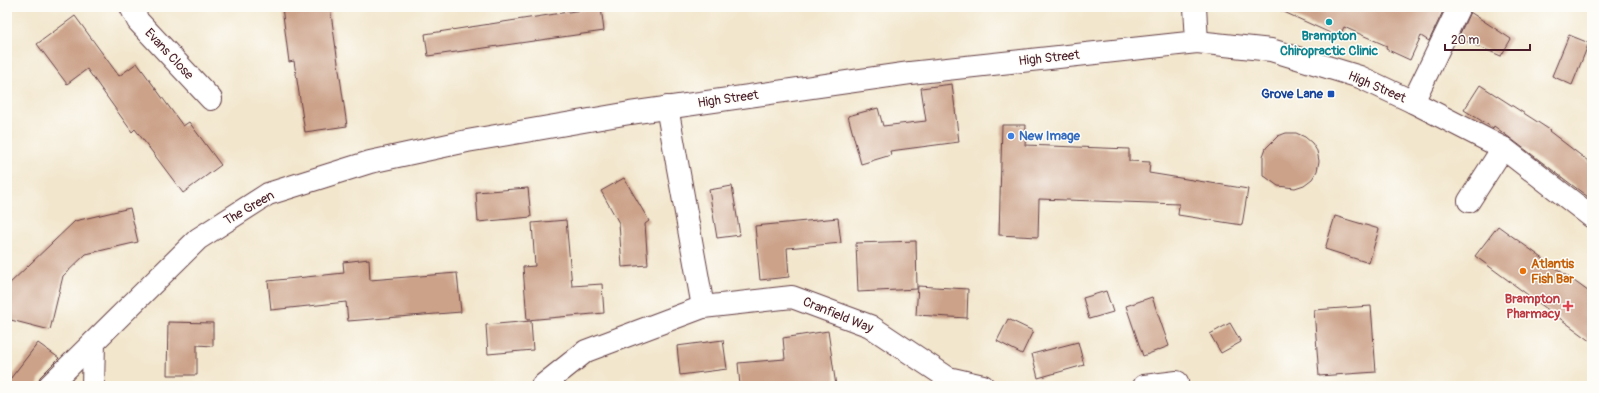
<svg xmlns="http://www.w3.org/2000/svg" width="1599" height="393" viewBox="0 0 1599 393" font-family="Pangolin,sans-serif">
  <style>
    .building { fill: #cca289 }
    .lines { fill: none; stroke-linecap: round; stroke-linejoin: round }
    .minor-casing { stroke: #633d43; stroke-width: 24 }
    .minor { stroke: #fff; stroke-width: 22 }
    .culture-dot { fill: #0f9aa8; stroke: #fdfcf7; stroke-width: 1.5 }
    .transit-dot { fill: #1a4fb4; stroke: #fdfcf7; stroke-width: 1.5 }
    .shop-dot { fill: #3f7fe0; stroke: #fdfcf7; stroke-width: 1.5 }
    .food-dot { fill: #e8710a; stroke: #fdfcf7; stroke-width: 1.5 }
    .health-dot { fill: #e0444e; stroke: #fdfcf7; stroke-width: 1.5 }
    .labels { text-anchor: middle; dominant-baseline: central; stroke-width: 3; stroke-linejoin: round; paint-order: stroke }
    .culture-label { font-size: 13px; font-weight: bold; fill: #0d838f; stroke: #fdfcf7 }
    .street-label { font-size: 13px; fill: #4a1f2b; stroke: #fdfcf7 }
    .transit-label { font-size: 13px; font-weight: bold; fill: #164399; stroke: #fdfcf7; text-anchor: end }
    .shop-label { font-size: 13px; font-weight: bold; fill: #366cbe; stroke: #fdfcf7; text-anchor: start }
    .food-label { font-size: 13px; font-weight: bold; fill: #c56008; stroke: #fdfcf7; text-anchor: start }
    .health-label { font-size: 13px; font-weight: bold; fill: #be3a42; stroke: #fdfcf7; text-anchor: end }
  </style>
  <rect width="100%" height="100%" fill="#fdfcf7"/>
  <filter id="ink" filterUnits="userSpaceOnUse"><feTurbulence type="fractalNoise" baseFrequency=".025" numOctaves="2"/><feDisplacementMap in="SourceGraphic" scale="8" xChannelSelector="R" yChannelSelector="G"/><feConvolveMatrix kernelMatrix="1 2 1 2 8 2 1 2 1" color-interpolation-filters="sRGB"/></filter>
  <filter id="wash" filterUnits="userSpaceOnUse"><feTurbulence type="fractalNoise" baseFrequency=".012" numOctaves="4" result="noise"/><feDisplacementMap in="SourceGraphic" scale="16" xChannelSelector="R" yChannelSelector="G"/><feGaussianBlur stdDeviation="0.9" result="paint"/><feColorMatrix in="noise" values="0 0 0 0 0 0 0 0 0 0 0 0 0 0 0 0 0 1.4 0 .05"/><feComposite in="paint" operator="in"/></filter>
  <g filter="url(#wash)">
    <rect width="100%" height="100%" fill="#f2e6cc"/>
    <g id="blocks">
      <g class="building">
        <path d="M282,7H330L347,126L305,132L294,61L289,62Z"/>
        <path d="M601,7L604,31L428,56L425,34Z"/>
        <path d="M1273,7H1445L1429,41L1421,36L1410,60L1386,49L1387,46L1344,27L1339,37Z"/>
        <path d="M1470,12L1511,39L1501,56L1458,38Z"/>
        <path d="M75,16L119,76L137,63L183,126L189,122L221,165L183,193L135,129L132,132L87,69L67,84L37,44Z"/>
        <path d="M1569,35L1589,43L1572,85L1552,76Z"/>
        <path d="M952,84L959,142L890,151L891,155L861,164L848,116L878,108L883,126L926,121L921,88Z"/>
        <path d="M1480,85L1550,130L1549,131L1592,164V200L1494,126L1493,128L1464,110Z"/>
        <path d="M1002,125H1026L1025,145L1129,149V161L1150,162L1149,173L1248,189L1242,225L1178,215L1179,204L1039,199L1038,237L999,235Z"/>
        <path d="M1286,133H1296L1305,137L1312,143L1317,151L1319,161L1317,171L1312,179L1304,185L1295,188L1278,186L1263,175V156L1266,148L1278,136Z"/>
        <path d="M624,178L649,221L645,224L648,265L622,267L619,223L601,191Z"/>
        <path d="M732,186L740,235L717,238L709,190Z"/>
        <path d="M528,188L531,217L478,222L476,192Z"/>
        <path d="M130,208L138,242L86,254L63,276L50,330L7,319V286L75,221Z"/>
        <path d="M1335,216L1379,229L1369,263L1325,249Z"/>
        <path d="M838,218L841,243L787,248L789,277L760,280L755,226Z"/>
        <path d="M566,220L572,286L602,284L604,313L527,320L523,267L535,266L532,223Z"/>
        <path d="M1498,226L1592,294V342L1475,256Z"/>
        <path d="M916,241L917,289L858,292L856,243Z"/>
        <path d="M369,259L370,280L457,273L461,312L348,321L346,302L271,310L268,281L344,273L343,262Z"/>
        <path d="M918,286L968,289L967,318L916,315Z"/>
        <path d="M1106,291L1113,312L1089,319L1083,298Z"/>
        <path d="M1152,297L1169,346L1143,356L1126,306Z"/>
        <path d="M1371,306L1376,372L1319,376L1314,310Z"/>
        <path d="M1008,319L1033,331L1022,354L997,341Z"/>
        <path d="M531,321L533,350L488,354L486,325Z"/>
        <path d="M168,322L213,323V346L197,345V375H167Z"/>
        <path d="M1230,323L1241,342L1221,353L1210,334Z"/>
        <path d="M828,331L836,386H799V383L740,386L738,363L785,359L783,338Z"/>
        <path d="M723,340L727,369L680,375L677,346Z"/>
        <path d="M1078,342L1084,365L1038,378L1032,354Z"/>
        <path d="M38,343L59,358L40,377L37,386H7V383Z"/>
      </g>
    </g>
  </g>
  <g filter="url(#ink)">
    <use href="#blocks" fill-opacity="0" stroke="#633d43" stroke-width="1"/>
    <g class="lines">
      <defs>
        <g id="minor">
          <path d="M131,7L138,21L211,99"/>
          <path d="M1195,7L1197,42"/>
          <path d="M1413,102L1459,7"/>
          <path d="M667,107L703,307"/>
          <path d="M1469,201L1503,148"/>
          <path d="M49,386L198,239L268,194L370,162L467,141L630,113L910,73L1197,42L1271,50L1360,77L1413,102L1503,148L1592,217"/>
          <path d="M93,386L94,342"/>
          <path d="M542,386L586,351L703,307L792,297L870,326L948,378L983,386"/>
          <path d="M1144,386L1177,382"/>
        </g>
      </defs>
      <use href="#minor" class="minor-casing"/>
      <use href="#minor" class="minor"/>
    </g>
  </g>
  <circle class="culture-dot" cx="1329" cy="22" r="4"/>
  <rect class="transit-dot" x="1327" y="90" width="8" height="8" rx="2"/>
  <circle class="shop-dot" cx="1011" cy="136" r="4"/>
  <circle class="food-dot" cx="1523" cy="271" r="4"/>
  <path class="health-dot" d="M1566 300h4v4h4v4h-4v4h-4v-4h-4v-4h4z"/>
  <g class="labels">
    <g class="culture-label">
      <text x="1329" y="36">Brampton<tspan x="1329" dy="15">Chiropractic Clinic</tspan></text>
    </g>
    <g class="street-label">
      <text transform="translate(169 54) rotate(47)">Evans Close</text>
      <text transform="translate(1049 58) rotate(-6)">High Street</text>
      <text transform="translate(1377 87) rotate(23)">High Street</text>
      <text transform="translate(728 99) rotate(-8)">High Street</text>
      <text transform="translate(249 208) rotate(-30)">The Green</text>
      <text transform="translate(838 315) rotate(22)">Cranfield Way</text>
    </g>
    <g class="transit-label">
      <text x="1323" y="94">Grove Lane</text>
    </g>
    <g class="shop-label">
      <text x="1019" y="136">New Image</text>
    </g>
    <g class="food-label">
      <text x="1531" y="264">Atlantis<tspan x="1531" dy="15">Fish Bar</tspan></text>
    </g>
    <g class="health-label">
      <text x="1560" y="299">Brampton<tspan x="1560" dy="15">Pharmacy</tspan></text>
    </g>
  </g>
  <rect width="1599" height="393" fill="none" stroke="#fdfcf7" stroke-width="24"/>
  <path d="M1445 44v6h85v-6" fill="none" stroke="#4a1f2b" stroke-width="2"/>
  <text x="1451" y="44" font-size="12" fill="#4a1f2b" stroke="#fdfcf7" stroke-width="3" paint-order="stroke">20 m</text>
</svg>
